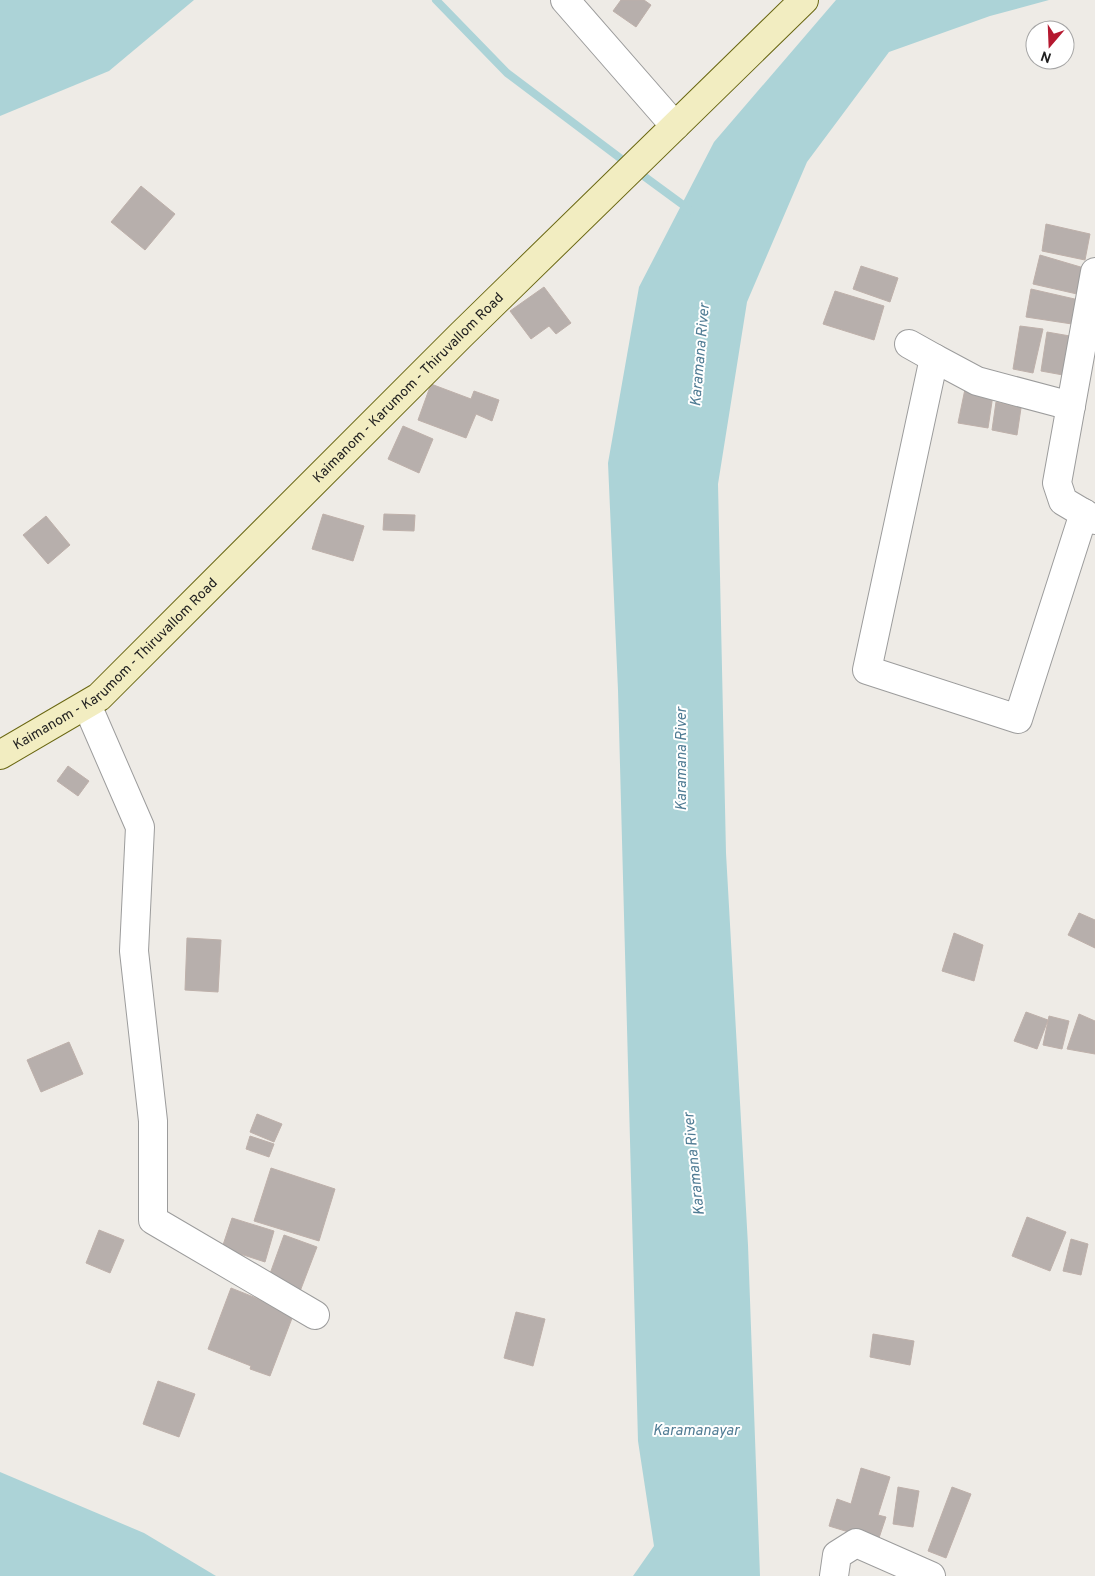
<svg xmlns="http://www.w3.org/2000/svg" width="1095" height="1576" viewBox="0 0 1095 1576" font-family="Overpass,sans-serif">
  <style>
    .water { fill: #acd3d7 }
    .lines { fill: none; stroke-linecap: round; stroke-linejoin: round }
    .stream { stroke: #acd3d7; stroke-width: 8 }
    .building { fill: #b7afac; stroke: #beb0aa }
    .minor-casing { stroke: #9c9c9c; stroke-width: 30 }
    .secondary-casing { stroke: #6a6712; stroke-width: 30 }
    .minor { stroke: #fff; stroke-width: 28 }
    .secondary { stroke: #f2edc1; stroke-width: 28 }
    .labels { text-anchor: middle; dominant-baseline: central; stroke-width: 4; stroke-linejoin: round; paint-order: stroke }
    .street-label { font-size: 14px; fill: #1f1f1f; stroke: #fff }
    .water-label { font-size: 15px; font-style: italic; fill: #507c94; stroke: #fff }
  </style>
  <rect width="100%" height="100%" fill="#eeebe6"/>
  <g class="water">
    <path d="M0,0H194L109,71L0,116Z"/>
    <path d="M836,0H1049L990,16L889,52L807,162L747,302L718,484L726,853L748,1245L760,1576H633L654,1546L638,1441L618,690L608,463L639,287L714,142Z"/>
    <path d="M0,1472L144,1533L216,1576H0Z"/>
  </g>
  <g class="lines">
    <g class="stream">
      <path d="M436,0L507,73L620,158"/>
      <path d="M645,177L690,210"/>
    </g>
  </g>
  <g class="building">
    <path d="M621,0H644L651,5L636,27L613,11Z"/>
    <path d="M141,186L175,214L145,250L111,222Z"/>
    <path d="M1046,224L1090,234L1085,260L1042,251Z"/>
    <path d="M1040,255L1084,268L1077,294L1033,284Z"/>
    <path d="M861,266L898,278L890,302L853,289Z"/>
    <path d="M544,287L571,323L556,334L549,326L531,339L510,311Z"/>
    <path d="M1031,289L1079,300L1072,324L1026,317Z"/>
    <path d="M835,291L884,306L874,340L823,324Z"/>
    <path d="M1020,326L1043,329L1033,373L1013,369Z"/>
    <path d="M1047,332L1070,336L1063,375L1041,371Z"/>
    <path d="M431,384L471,399L474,391L499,400L492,421L476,414L466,438L418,420Z"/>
    <path d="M965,389L993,395L988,428L958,423Z"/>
    <path d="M996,402L1021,408L1017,435L992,430Z"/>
    <path d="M403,426L433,439L419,473L388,459Z"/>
    <path d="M323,514L364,526L353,561L312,549Z"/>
    <path d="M384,514L415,515L414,531L383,530Z"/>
    <path d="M46,516L70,545L48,564L23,535Z"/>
    <path d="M68,766L89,781L78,796L57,781Z"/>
    <path d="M1079,913L1095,920V948L1068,935Z"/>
    <path d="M954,933L983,945L974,981L942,971Z"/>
    <path d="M187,938L221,940L218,992L185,990Z"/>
    <path d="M1026,1012L1048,1020L1037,1049L1014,1041Z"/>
    <path d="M1079,1014L1095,1021V1054L1067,1049Z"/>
    <path d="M1049,1016L1069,1021L1062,1049L1043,1045Z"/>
    <path d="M69,1042L83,1074L41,1092L27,1060Z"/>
    <path d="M257,1114L282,1124L274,1142L250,1132Z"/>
    <path d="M250,1136L274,1144L269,1157L246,1149Z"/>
    <path d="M271,1168L335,1189L319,1241L254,1221Z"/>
    <path d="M1027,1217L1066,1232L1050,1271L1012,1256Z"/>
    <path d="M232,1218L274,1231L265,1262L222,1248Z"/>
    <path d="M99,1230L124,1240L110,1273L86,1263Z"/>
    <path d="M284,1235L317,1247L299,1294L267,1282Z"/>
    <path d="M1071,1239L1088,1244L1081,1275L1063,1271Z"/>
    <path d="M231,1288L294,1313L270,1376L250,1369L251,1366L208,1349Z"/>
    <path d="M516,1312L545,1319L533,1366L504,1358Z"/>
    <path d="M873,1334L914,1341L910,1365L870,1357Z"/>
    <path d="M158,1381L195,1394L179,1437L143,1424Z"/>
    <path d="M861,1468L890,1477L878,1515L886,1517L878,1541L829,1526L837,1499L851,1504Z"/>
    <path d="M898,1487L919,1491L913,1527L893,1524Z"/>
    <path d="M952,1487L971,1494L946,1558L928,1551Z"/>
  </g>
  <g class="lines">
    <defs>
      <g id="minor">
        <path d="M565,0L675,126"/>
        <path d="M1095,272L1057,483L1063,501L1095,520"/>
        <path d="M909,344L934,358"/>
        <path d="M1071,406L977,381L934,358L867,670L1018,719L1084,513"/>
        <path d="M87,705L140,827L134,951L153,1121V1220L315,1315"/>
        <path d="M834,1576L837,1555L856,1543L931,1576"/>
      </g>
      <g id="secondary">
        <path id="s1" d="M0,755L99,697L461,335L804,0"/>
      </g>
    </defs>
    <use href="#minor" class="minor-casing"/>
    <use href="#secondary" class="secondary-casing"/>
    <use href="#minor" class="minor"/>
    <use href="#secondary" class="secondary"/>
  </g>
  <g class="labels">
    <g class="street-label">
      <text stroke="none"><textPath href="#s1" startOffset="552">Kaimanom - Karumom - Thiruvallom Road</textPath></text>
      <text stroke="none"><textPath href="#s1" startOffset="148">Kaimanom - Karumom - Thiruvallom Road</textPath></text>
    </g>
    <g class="water-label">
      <text transform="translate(701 355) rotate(-85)">Karamana River</text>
      <text transform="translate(682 759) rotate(-90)">Karamana River</text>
      <text transform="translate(695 1164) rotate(-96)">Karamana River</text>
      <text x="696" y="1431">Karamanayar</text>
    </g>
  </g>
  <g transform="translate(1050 45) rotate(199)"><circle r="24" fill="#ffffff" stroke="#a5a5a5"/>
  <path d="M0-4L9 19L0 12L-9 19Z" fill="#b5182f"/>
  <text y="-8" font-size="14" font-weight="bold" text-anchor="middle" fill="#1f1f1f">N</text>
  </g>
</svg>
